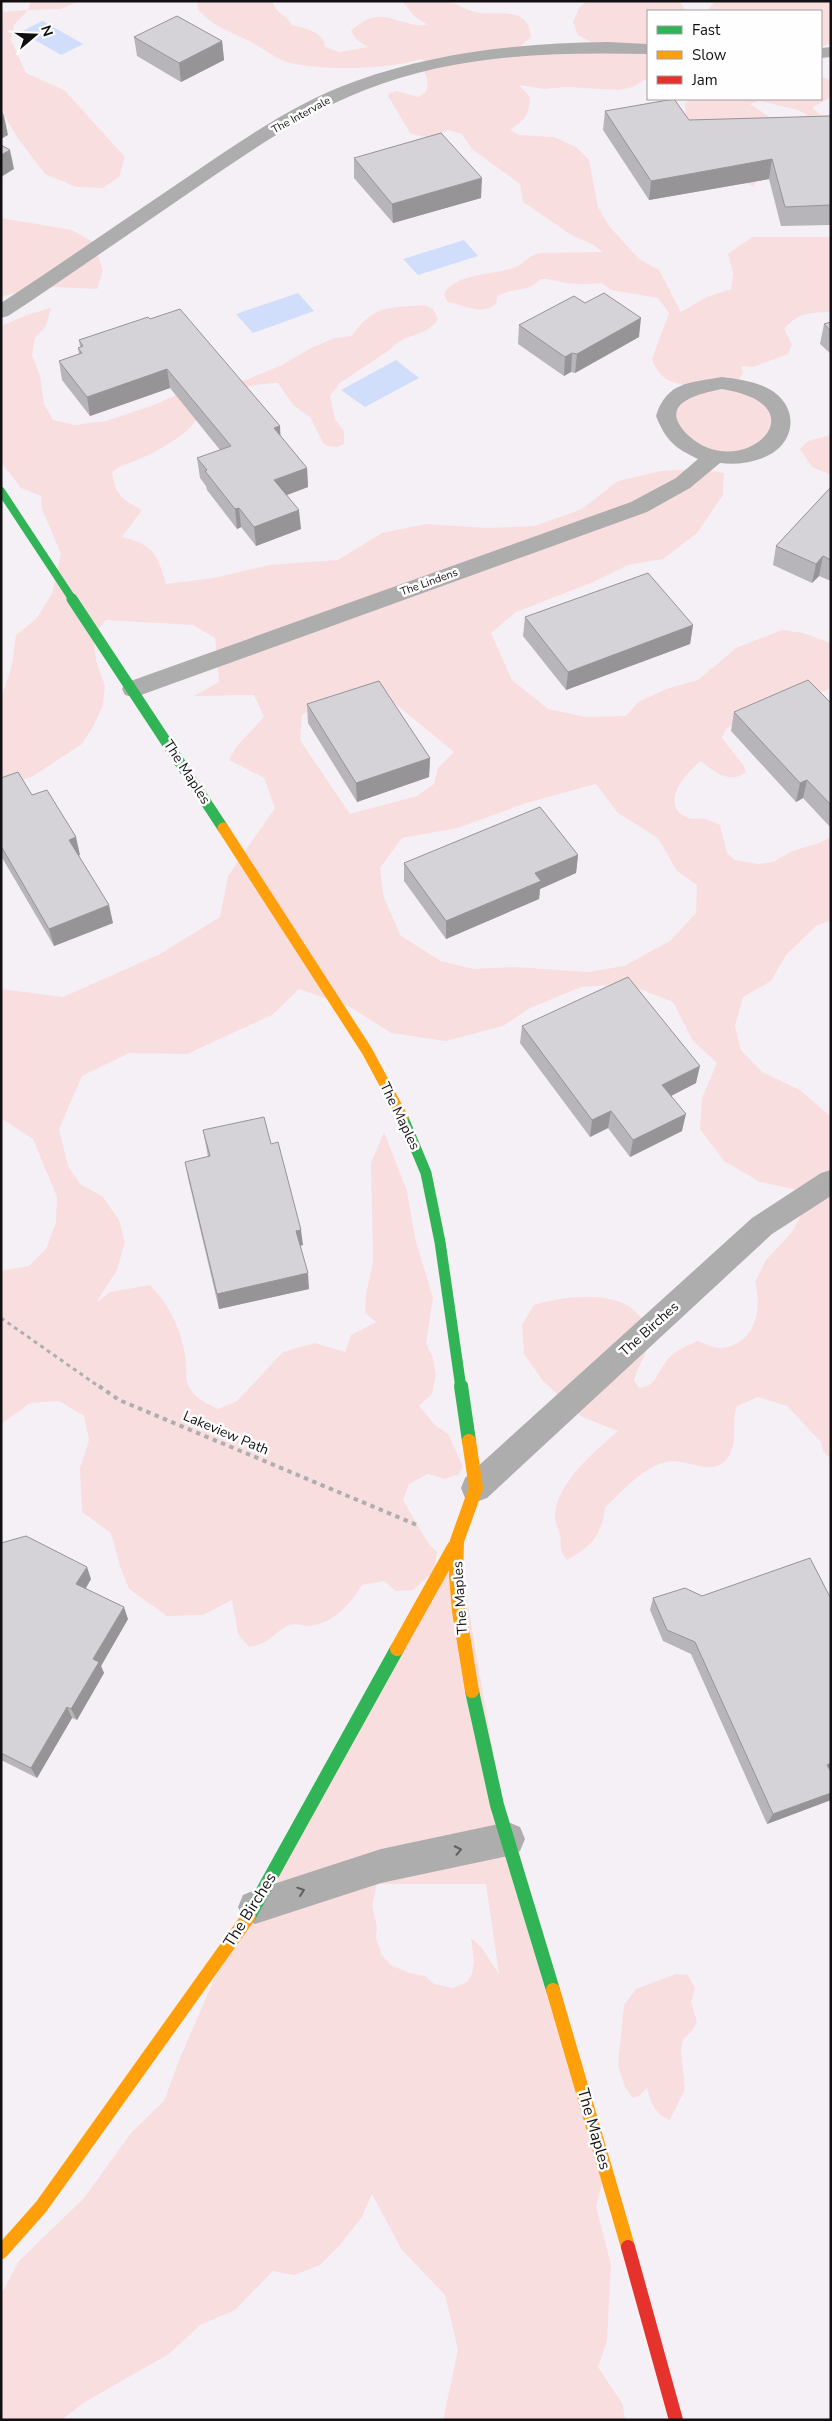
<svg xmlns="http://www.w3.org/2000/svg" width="832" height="2421" viewBox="0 0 832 2421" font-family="'Nunito Sans',sans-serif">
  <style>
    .green { fill: #f9dee0; fill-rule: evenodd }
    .water { fill: #d0defb }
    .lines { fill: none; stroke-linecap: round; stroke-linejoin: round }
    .path-far1 { stroke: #afaeaf; stroke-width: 3; stroke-dasharray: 4 4; stroke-linecap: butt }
    .path { stroke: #afaeaf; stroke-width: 4; stroke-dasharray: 4.5 4.5; stroke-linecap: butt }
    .street { fill: #aeadae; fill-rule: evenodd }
    .fast-far2 { stroke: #30b455; stroke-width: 8 }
    .fast-far1 { stroke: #30b455; stroke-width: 11 }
    .fast { stroke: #30b455; stroke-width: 14 }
    .slow-far1 { stroke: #ff9f0a; stroke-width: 11 }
    .slow { stroke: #ff9f0a; stroke-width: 14 }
    .jam { stroke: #e5322d; stroke-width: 14 }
    .wall { fill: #b8b5ba }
    .shaded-wall { fill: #969497 }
    .building { fill: #d6d3d8; stroke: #969497 }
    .oneway { stroke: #605e60 }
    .labels { text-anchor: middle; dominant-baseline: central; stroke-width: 5; stroke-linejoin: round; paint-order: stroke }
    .far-street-label { font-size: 11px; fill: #120f12; stroke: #fefefe }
    .street-label { font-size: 14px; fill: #120f12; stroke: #fefefe }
    .near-street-label { font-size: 16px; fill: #120f12; stroke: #fefefe }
  </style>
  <rect width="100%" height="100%" fill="#f5f0f5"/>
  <g class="green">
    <path d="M31,1H79L61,9L28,10L14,25L11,40L26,73L64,90L125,157L119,177L103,188L76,187L45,174L17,137L1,109V12L28,10Z"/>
    <path d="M197,1H272C278,16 286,14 292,25C304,28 325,32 325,47L340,52L368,47L356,39L351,31C382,1 396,28 428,25L415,17L402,1C417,1 435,0 449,2C458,4 466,10 475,12C497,17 528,4 531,37L521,46L505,54L595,44L578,35L573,22L579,8L587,1H679L686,11H648V78L633,87L619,90L566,87L544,89L519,85L530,97C528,118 526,118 510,130L519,135L554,137L576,147L589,160L598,207L609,226L639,259L659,270L681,312L707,297L731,289L733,273L728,254L752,237H831V312C809,313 799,312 784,329L792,344L788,354L753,367L741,366L743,374L739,379L731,384L782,417L761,451L701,453L666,418L692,387C671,382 660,381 652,359L669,313L658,298L611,290L602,283C590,284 578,285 565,283C556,281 550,279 541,279C525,295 511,286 497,297L496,304C481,316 464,305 448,302L444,295C452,273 495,275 516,267C524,264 526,257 539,253L603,252L592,244L573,236L523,202L520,184L472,149L462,134L447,130C434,140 424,138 410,133L388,96L389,93L397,91L418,97L426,92C428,82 429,77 421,69L426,62L421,59C389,70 319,71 287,62C273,57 260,46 247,40C226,30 215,27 198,10Z"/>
    <path d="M715,1H831V44L821,46V11H707Z"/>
    <path d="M821,76L831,81V97L812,108L821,115H831V132L811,123L806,114L798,110L760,101L750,104L768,116L771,121L754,187L736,178L686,123L685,104L689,99H821Z"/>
    <path d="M1,218L72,230L93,242L103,270L97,289L55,287L21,291L1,297Z"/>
    <path d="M425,305L433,309L438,319C427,337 404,333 391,349L340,383L330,396L335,419L344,431V444L337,447L327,446L323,443L310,417L294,406L278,383C255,384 226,388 209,406C196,419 190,431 173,441C163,447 151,455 139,459C128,464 122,464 112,472C116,496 122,499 142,510L122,537C153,544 158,555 166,584L214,578L269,565L338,560L382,533L426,524L487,528L535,526L582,509L618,481L661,471L699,469L724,473L723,495L697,533L663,559L628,565L591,583L516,612L491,633L512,680L548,709L586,717L626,716L638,702L666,689L698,680L736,648L782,630L803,633L831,643V687L825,691L809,694L738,721L726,729L722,738L744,766L746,772C731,785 712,771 701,761C686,772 659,804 686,817C692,820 699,818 705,819C710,820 715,823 720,825L727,853L735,860L758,864L773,862L792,851L819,843L831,837V920L816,926L786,955L771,981L743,997L735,1026L741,1050L762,1072L800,1090L831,1117V1459L823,1451L821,1442L787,1406L758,1397L737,1406C731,1422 738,1438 730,1454C717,1481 686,1457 666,1462C642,1468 622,1491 605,1508C602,1536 590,1547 567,1560C558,1548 562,1548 560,1535C559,1529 555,1523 555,1516C556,1483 595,1451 618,1431L582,1417L543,1381L524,1354L522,1325L534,1305C569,1294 642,1286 648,1337C650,1351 637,1367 634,1380L639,1388C656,1386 656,1375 665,1363C673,1351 685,1347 697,1341C704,1343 713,1348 720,1348C755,1346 763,1309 755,1282L766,1260L792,1232L813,1193L760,1182L724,1161L700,1129L702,1098L717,1063L693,1041L673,1002L627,984L581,987L530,1008L503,1026L446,1041L391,1033L350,1007L299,989L272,1015L187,1054L129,1053L82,1076L59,1129L68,1166L80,1184L103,1197L119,1220L125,1242L117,1270L96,1303L110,1292L150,1285C171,1307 182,1331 186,1361C187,1369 185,1378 188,1385C194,1398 206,1403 218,1409L237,1401L283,1352L315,1343L345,1352L351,1335L376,1322L365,1313L366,1294L373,1262L371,1163L384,1132L407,1191L415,1238L433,1298L426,1343L433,1358L436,1375L432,1394L419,1406L435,1425L448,1434L463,1466L459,1474L445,1479L428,1474L409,1484L403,1500L428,1543L437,1552L434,1571L413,1590L396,1591L384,1581L362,1585C350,1604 333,1624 309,1626C303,1626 295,1623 289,1625C273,1633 270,1644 249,1647L238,1634L232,1600L203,1615L167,1616L129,1589L120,1566L111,1533L82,1512L80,1468L89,1440L84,1416L59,1401L30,1403L1,1424V1271L29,1266L46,1249L56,1223L57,1197L33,1139L1,1118V989L63,997L160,954L220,917L228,876L275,808L264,778L229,760L236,747L264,717L254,695L194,696L219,682L215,638L193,625L106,620L100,627L94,642L96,660L105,686L103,705L94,725L82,744L33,776L1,787V699L12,665L16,635L36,619L52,594L61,554L42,509L41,496L21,488L1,462V326L27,315L51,308L46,326L35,338L32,355L40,376L44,404L53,420L75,425L106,421L151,406L181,393L246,380L282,365L313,347L335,338L352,336C374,304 389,308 425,305ZM376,688L454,752L438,768L434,784L417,796L350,814L300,740L302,715L331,698ZM596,784L618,813L658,838L677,871L697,885L696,913L670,941L624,966L588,972L516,967L474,969L441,961L401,936L384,898L380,868L402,838L458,828L526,803Z"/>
    <path d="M831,435V475L812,467L800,449L808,441Z"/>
    <path d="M457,1541L508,1839L255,1907Z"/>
    <path d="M504,1850L602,2183L596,2206L611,2265L607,2341L598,2367L623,2405L625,2420H443L458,2350L445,2295L402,2250L372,2194L362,2217L340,2245L320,2265L294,2275L273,2271L235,2310L200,2325L169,2354L83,2403L62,2420H1V2295L19,2261L84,2198L131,2133L164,2101L180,2058L216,1975L258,1913ZM377,1884H486L499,1974L482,1948L471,1938L474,1962L472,1974L467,1982L453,1988L434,1984L425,1976L409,1973L391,1965L382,1955L376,1938L377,1926L372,1906Z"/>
    <path d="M676,1974L688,1975L695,1988L691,2002L697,2022L692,2031L683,2039L681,2051L685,2089L670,2120C655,2115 651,2102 647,2088L639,2096L633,2098L625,2087L618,2065L624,2005L636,1989Z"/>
  </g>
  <g class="water">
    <path d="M42,21H43L83,44L61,55L21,32Z"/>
    <path d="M464,240L478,256L418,275L403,259Z"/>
    <path d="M298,293L314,311L253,333L236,314Z"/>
    <path d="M396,360L419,378L365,407L341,390Z"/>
  </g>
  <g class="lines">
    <path class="path-far1" d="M1,1318L101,1388"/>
    <path class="path" d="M99,1386L119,1400L417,1525"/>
    <g class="street">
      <path d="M608,42L648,44V54C553,52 456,54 365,90C305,113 252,150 199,186C143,224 87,263 31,301L8,316L1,318V303C65,261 128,217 192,174C244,139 296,102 356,81C437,52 522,43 608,42Z"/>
      <path d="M831,47V57L821,58V48Z"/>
      <path d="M722,377C739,379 759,382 774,392C800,411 794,445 765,457C751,463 734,465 720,463L690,488L647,512L141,695L133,697L125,695L122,689L125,683L631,502L676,478L698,459C675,448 666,441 656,416C667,381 690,383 722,377ZM722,389C826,406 741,484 689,436C655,404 697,394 722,389Z"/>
      <path d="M831,1170V1196L772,1234L487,1498L476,1502L465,1498L461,1488L465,1478L752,1218L821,1173Z"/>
      <path d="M508,1822L520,1827L525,1839L520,1851L508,1856L381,1883L255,1924L243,1919L238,1907L243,1895L255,1890L381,1849Z"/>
    </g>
    <path class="fast-far2" d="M1,491L73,600"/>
    <g class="fast-far1">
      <path d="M72,599L223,828"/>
      <path d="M403,1118L426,1173L440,1242L461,1388"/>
    </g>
    <g class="fast">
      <path d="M461,1386L469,1441"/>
      <path d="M472,1691L497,1805L553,1990"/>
      <path d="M249,1916L397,1649"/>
    </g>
    <path class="slow-far1" d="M223,828L367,1051L403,1118"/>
    <g class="slow">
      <path d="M469,1441L476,1488L457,1541L456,1576L459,1611L472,1691"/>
      <path d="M397,1649L454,1547"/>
      <path d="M553,1990L628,2247"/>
      <path d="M1,2252L41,2207L249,1916"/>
    </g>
    <path class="jam" d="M628,2247L676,2420"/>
  </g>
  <g class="wall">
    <path d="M134,37L222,41L224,60L181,82L137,56Z"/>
    <path d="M605,111L689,120L831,116V225L781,226L769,179L649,200L603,130Z"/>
    <path d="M354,158L481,198L393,223L354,178Z"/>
    <path d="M150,319L280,426V436L307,468L308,487L287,495L301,529L256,546L241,527L237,529L207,490L206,486L200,478L197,458L220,450L170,388L90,416L62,380L59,361L79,354L78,348L80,347L79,340Z"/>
    <path d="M831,322V354L820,344L824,324Z"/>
    <path d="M519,325L639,337L575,373L571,372L564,376L518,344Z"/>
    <path d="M831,487V581L819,576L812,583L773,565L776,546Z"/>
    <path d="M525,617L693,625L690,644L566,690L523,636Z"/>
    <path d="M831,703V828L803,798L796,802L731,731L734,712Z"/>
    <path d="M307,704L430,758L429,777L357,802L308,723Z"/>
    <path d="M1,778L32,795L80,855H78L113,923L54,946L1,856Z"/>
    <path d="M578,855L576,873L540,889L539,899L446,939L404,881V863Z"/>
    <path d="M522,1026L696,1083L671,1096L682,1131L630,1157L608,1128L590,1137L520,1043Z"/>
    <path d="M203,1130L271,1144L303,1245L300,1246L309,1289L219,1309L188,1178L185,1162L208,1157Z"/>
    <path d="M1,1543L91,1579L86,1588L128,1619L101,1666L104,1673L77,1720L72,1718L37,1778L1,1760Z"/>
    <path d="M702,1596L831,1599V1800L767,1824L691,1654L663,1641L650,1610L653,1598Z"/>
  </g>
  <g class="shaded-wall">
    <path d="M222,41L224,60L181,82L179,63Z"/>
    <path d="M4,116L8,135L1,139V117Z"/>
    <path d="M10,150L14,169L1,177V155Z"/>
    <path d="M772,159L769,179L649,200L651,181Z"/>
    <path d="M482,178L481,198L393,223L392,204Z"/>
    <path d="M641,318L639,337L575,373L577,354Z"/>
    <path d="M572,353L571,372L564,376L565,357Z"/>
    <path d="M167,369L170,388L90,416L87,397Z"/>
    <path d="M280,426L281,445L274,428Z"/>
    <path d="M307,468L308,487L276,499L274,480Z"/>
    <path d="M239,508L241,527L237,529L235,509Z"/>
    <path d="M299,510L301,529L256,546L254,527Z"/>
    <path d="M823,556L819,576L812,583L816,564Z"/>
    <path d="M693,625L690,644L566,690L568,672Z"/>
    <path d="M430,758L429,777L357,802L356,783Z"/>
    <path d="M807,780L803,798L796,802L800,783Z"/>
    <path d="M76,837L80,855L72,858L69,840Z"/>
    <path d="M578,855L576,873L540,889L539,899L446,939V921L535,873Z"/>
    <path d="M109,905L113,923L54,946L49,929Z"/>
    <path d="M700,1066L696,1083L659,1102L662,1085Z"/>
    <path d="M611,1111L608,1128L590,1137L592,1120Z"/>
    <path d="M686,1114L682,1131L630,1157L633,1140Z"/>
    <path d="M301,1230L303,1245L298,1246L296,1231Z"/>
    <path d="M308,1273L309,1289L219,1309L217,1294Z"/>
    <path d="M87,1567L91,1579L81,1596L76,1584Z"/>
    <path d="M124,1607L128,1619L101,1666L104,1673L77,1720L71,1709L93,1659Z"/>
    <path d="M67,1707L72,1718L37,1778L31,1768Z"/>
    <path d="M831,1763V1771L821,1775L827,1765Z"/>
    <path d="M831,1793V1800L767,1824L773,1814Z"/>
  </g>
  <g class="building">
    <path d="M177,16L222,41L179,63L134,37Z"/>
    <path d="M674,99L689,120L831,116V205L785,207L772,159L651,181L605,111Z"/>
    <path d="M1,111L4,116L1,117Z"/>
    <path d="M441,133L482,178L392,204L354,158Z"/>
    <path d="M1,145L10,150L1,155Z"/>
    <path d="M604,293L641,318L577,354L572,353L565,357L519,325L574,296L585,303Z"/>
    <path d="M180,309L280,426L274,428L307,468L274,480L299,510L254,527L239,508L235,509L205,471L207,470L197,458L231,446L167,369L87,397L59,361L82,353L78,348L83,346L79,340L148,317L150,319Z"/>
    <path d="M831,322V331L824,324Z"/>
    <path d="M831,487V560L823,556L816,564L776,546Z"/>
    <path d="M648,573L693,625L568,672L525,617Z"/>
    <path d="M808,680L831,703V805L807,780L800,783L734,712Z"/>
    <path d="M379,681L430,758L356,783L307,704Z"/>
    <path d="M18,772L32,795L47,790L76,837L69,840L109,905L49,929L1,846V778Z"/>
    <path d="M540,807L578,855L535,873L541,881L446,921L404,863Z"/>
    <path d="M628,977L700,1066L662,1085L686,1114L633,1140L611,1111L592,1120L522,1026Z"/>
    <path d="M264,1117L271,1144L278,1142L301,1230L296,1231L308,1273L217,1294L185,1162L210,1156L203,1130Z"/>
    <path d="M26,1536L87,1567L76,1584L124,1607L93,1659L99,1662L71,1709L67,1707L31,1768L1,1753V1543Z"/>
    <path d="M810,1558L831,1599V1763L827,1765L831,1772V1793L773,1814L695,1642L667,1630L653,1598L685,1588L702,1596Z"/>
  </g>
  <defs><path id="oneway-chevron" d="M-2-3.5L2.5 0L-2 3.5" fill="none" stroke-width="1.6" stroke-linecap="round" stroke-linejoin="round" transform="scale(1.25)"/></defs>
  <g class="oneway">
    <use href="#oneway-chevron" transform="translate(458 1850) rotate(-12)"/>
    <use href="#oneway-chevron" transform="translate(301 1891) rotate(-19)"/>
  </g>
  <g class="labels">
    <g class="far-street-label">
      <text transform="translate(301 115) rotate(-29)">The Intervale</text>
      <text transform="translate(429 582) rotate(-20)">The Lindens</text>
    </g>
    <g class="street-label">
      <text transform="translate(187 772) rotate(57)">The Maples</text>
      <text transform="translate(400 1116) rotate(64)">The Maples</text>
      <text transform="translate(649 1329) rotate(-42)">The Birches</text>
      <text transform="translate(226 1433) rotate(23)">Lakeview Path</text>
      <text transform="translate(460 1598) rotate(-94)">The Maples</text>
    </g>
    <g class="near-street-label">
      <text transform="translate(250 1910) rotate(-58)">The Birches</text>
      <text transform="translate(594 2129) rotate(74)">The Maples</text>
    </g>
  </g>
  <rect width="832" height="2421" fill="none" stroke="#120f12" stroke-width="5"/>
  <rect x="647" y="10" width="175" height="90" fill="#fefefe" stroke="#a09ea0"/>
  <rect x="657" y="26" width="25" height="8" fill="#30b455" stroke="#a09ea0"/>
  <text x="692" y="35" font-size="15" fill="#120f12">Fast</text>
  <rect x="657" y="51" width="25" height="8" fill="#ff9f0a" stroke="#a09ea0"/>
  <text x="692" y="60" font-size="15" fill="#120f12">Slow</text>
  <rect x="657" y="76" width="25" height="8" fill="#e5322d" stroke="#a09ea0"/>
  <text x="692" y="85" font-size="15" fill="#120f12">Jam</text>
  <g transform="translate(35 35) rotate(71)" stroke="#fefefe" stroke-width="4" paint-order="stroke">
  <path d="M0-4L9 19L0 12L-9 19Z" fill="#120f12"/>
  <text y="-8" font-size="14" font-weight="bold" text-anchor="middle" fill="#120f12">N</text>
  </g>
</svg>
